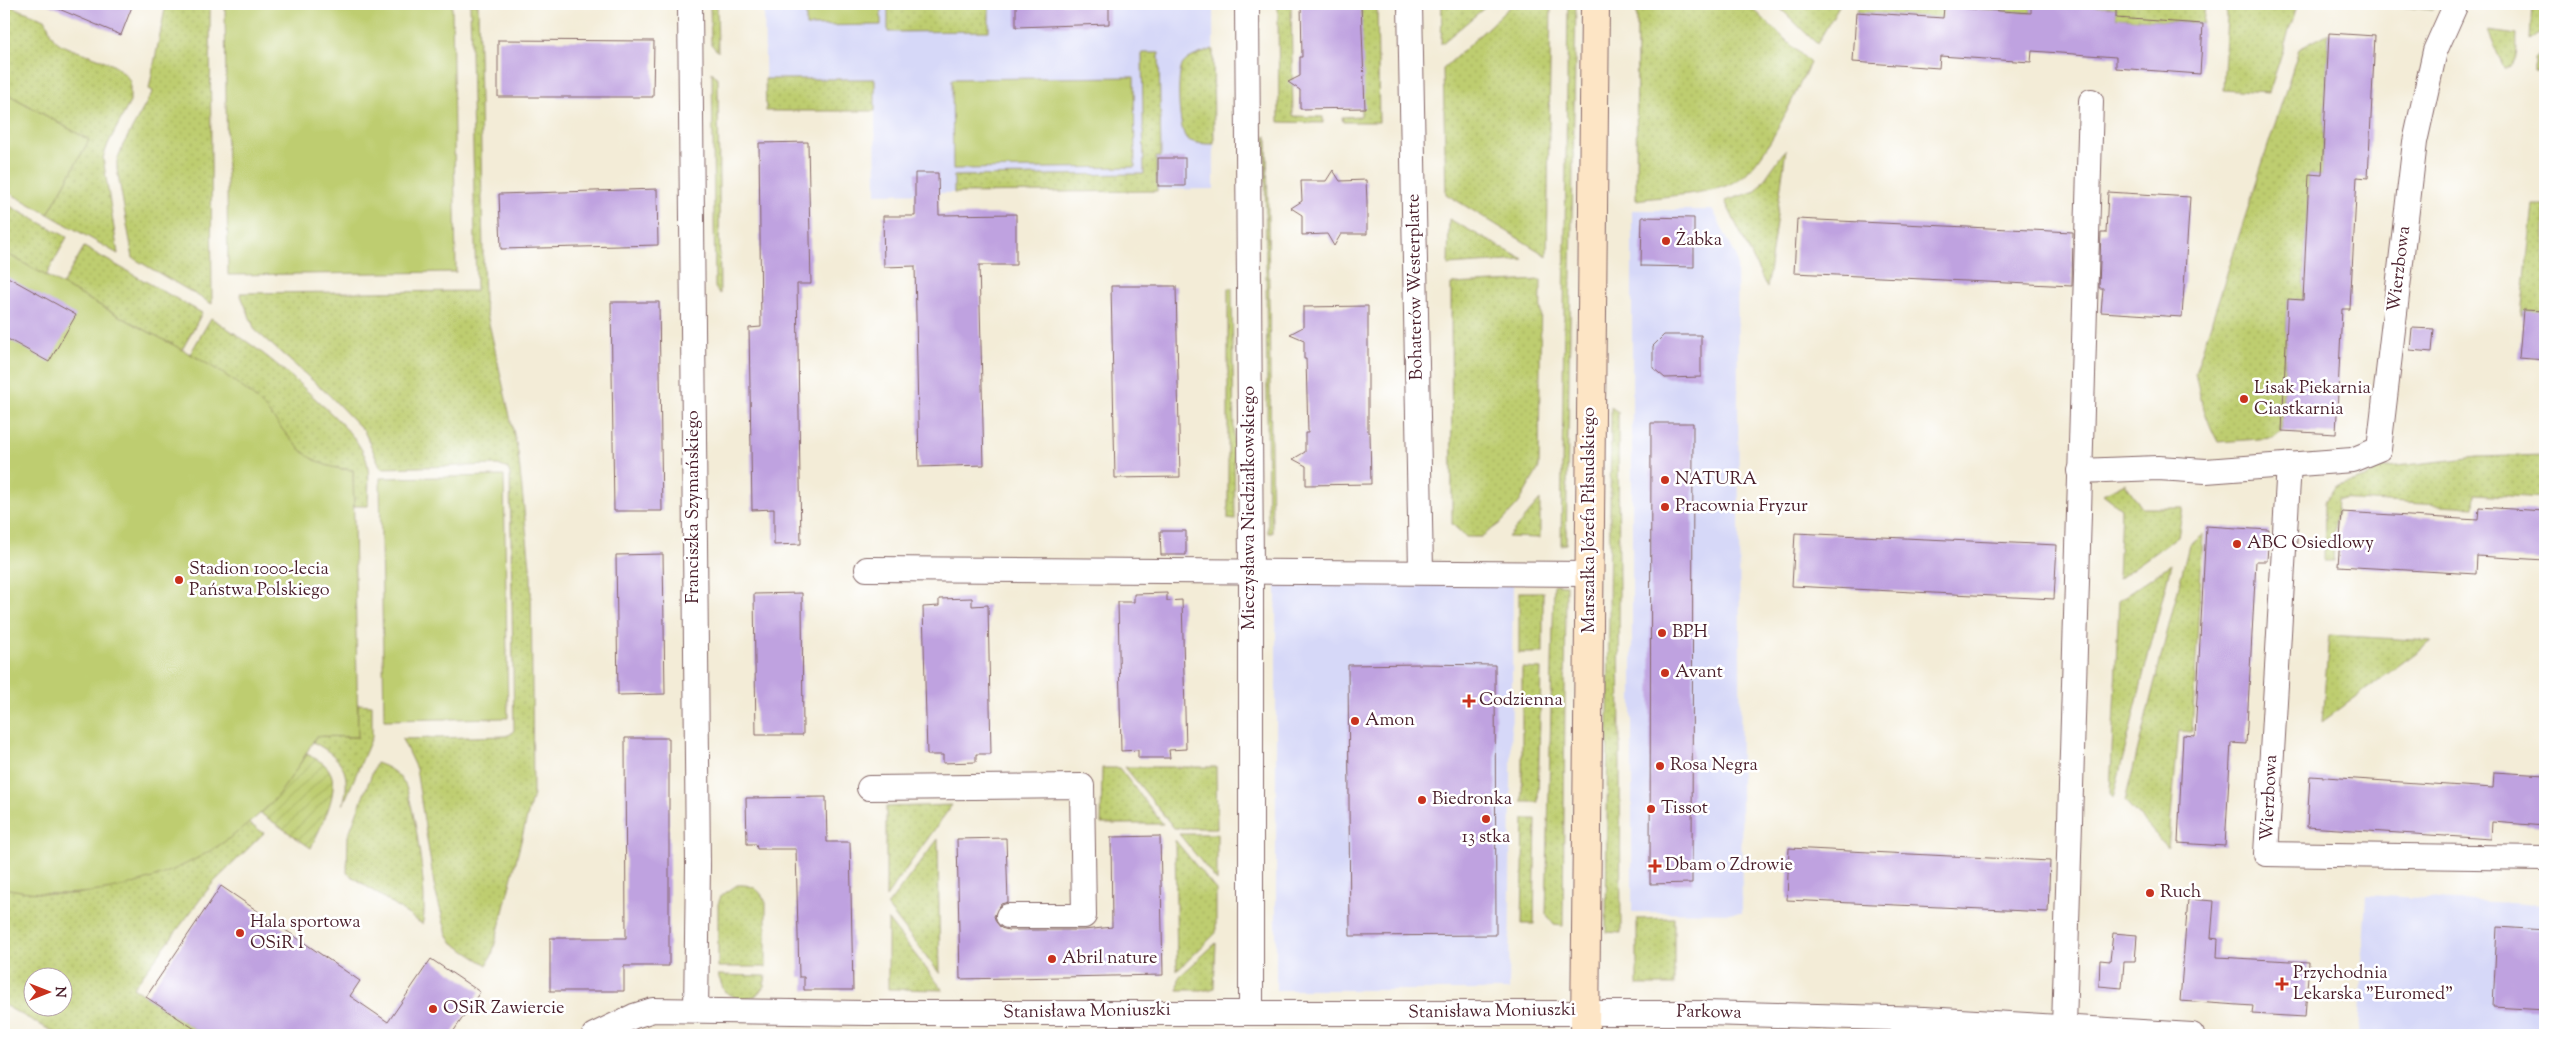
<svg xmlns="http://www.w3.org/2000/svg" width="2549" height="1039" viewBox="0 0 2549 1039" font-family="'Sorts Mill Goudy',serif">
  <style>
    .built { fill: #d6d8f8 }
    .grass { fill: url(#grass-dots); stroke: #84764d; fill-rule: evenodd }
    .garden { fill: url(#garden-furrows); stroke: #84764d }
    .pitch { fill: #becd6f; stroke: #84764d }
    .building { fill: #bfa2e0 }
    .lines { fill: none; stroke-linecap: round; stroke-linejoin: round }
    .street-casing { stroke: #856767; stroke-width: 26 }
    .secondary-casing { stroke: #856767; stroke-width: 30 }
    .street { stroke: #fff; stroke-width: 24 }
    .secondary { stroke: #fde5c5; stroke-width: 28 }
    .poi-dot { fill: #c8321e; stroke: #fff; stroke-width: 2 }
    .labels { text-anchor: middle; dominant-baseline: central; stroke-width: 5; stroke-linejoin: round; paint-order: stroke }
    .poi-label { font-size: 18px; fill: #4a1f2b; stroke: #fff; text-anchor: start }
    .street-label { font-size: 18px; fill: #4a1f2b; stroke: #fff }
  </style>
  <defs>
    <pattern id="grass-dots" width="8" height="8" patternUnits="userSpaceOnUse" patternTransform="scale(1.25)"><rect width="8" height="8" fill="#becd6f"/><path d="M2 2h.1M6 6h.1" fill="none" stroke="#a5b060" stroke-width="1.8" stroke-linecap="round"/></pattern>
    <pattern id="garden-furrows" width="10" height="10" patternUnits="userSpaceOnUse" patternTransform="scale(1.25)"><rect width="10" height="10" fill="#becd6f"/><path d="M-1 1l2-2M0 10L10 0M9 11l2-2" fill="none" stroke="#a5b060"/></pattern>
  </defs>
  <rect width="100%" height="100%" fill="#fff"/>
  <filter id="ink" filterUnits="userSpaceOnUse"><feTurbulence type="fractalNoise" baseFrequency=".02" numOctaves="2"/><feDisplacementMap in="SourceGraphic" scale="10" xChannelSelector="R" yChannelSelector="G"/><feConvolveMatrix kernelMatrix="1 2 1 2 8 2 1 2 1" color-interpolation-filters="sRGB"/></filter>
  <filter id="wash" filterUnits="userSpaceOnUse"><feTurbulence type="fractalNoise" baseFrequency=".0096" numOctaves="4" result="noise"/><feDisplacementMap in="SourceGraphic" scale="20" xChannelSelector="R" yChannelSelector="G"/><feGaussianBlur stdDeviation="1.12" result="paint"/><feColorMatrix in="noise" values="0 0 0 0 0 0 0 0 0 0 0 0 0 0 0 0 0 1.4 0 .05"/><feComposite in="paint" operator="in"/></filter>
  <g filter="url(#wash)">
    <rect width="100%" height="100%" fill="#f3ecd7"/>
    <g class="built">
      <path d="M764,4H1213L1214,189L876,194L875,111H766Z"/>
      <path d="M1632,210H1713L1737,258L1742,913L1632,912Z"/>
      <path d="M1276,576L1513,580L1509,990H1276Z"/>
      <path d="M2366,895L2545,905V1035H2358Z"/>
    </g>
    <g class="grass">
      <path d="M4,4L45,19C49,25 49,32 53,37C64,55 112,52 130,81V102L108,144L103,158L118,254L48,214L89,140L4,92Z"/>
      <path d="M166,4H210L212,304L133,258L117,169V161L123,145L153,91L149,89Z"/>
      <path d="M470,4H478L484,301L518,452L531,576L533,794L492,955L487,965L453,943L447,934L435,890L416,769L402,739L505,736L511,734L514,730L510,474L508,469L498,465L381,468L364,431L329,395L255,330L240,293L476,291Z"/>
      <path d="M710,4H717L718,52L711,44Z"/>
      <path d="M888,4H989V31L888,32Z"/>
      <path d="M1278,4H1291L1293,116L1323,117V123L1279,122Z"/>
      <path d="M1359,4H1377L1379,122H1343L1342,117L1361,116Z"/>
      <path d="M1442,4H1489L1441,44Z"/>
      <path d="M1513,4H1551L1547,256L1446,194L1443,69Z"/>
      <path d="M1568,4H1576L1566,544L1561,545Z"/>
      <path d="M1637,4H1748L1810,63C1794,95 1767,161 1738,180C1718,194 1662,196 1636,200Z"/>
      <path d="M1776,4H1840L1817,44Z"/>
      <path d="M1861,4H2031V13L1944,7L1943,18L1856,12Z"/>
      <path d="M2043,4H2205V6L2203,24L2116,18V8Z"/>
      <path d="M2225,4L2297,6L2269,93L2223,90L2227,16Z"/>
      <path d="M2380,4H2436L2433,10Z"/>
      <path d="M2532,4H2545V30L2530,41Z"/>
      <path d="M2488,31L2517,35C2516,49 2520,64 2504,69Z"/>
      <path d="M2329,33L2322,175L2309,174L2303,300H2288L2281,431L2273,438L2218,442C2206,420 2200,398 2195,373L2299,49Z"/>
      <path d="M2545,48V72L2534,71V59Z"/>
      <path d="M1213,49L1214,144C1206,144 1194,144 1187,139C1178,131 1176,74 1183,64C1189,56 1204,53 1213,49Z"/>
      <path d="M1142,53H1159L1161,157H1156L1157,191L954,193V176L1144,174Z"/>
      <path d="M712,72L718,79L720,294L715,288Z"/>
      <path d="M765,79H875V111H766Z"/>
      <path d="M1267,136L1272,533H1268L1265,137Z"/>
      <path d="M1786,149L1767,288L1725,201L1756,191Z"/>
      <path d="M4,203L67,237L46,276L4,252Z"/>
      <path d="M2533,205H2545V317L2521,315Z"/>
      <path d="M1449,219L1524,260L1448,265Z"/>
      <path d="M84,247L202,313L182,350L62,285Z"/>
      <path d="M1541,280L1539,468L1519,503L1502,522L1481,537H1466L1452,524L1451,284Z"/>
      <path d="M1228,288H1232L1235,520L1228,519Z"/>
      <path d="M211,318C255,345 283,368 320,403C336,418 356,436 365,456C371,470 368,491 368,506H354L353,470L326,467L309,458L190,354Z"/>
      <path d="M1611,407L1618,412L1621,933L1606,932Z"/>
      <path d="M2545,455V498L2475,494L2474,507L2337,499L2333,561H2324L2325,501L2335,487L2365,478L2379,468L2478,457Z"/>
      <path d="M2125,483L2142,508H2183L2178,536L2118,579L2121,508L2103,494Z"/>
      <path d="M1540,500V538L1508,537Z"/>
      <path d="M2203,534L2192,732L2179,731L2168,848L2125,801L2189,545Z"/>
      <path d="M2171,564L2113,798L2110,793L2119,600Z"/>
      <path d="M1554,584L1566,585L1563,926L1554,925L1546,914Z"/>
      <rect x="1519" y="592" width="24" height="61"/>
      <path d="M2329,635L2432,641L2322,722Z"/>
      <path d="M1522,668L1541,669L1538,802H1522Z"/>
      <path d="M358,704L372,705V737L343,805C352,771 342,758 313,742L316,736L357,737Z"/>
      <path d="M376,763C388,767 397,772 404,783C414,798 430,908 422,924L347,873L348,836Z"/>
      <path d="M1125,767H1216L1217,828H1174Z"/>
      <path d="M1102,768H1119L1163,824H1101Z"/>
      <path d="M952,805L886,897V807Z"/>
      <path d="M1524,819H1536L1534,924H1522Z"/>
      <path d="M248,823L264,833L212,884L133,988L204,1035H59L4,1005V888L47,894H78L209,851ZM32,976H62V1006H32Z"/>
      <path d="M1179,834H1217V881Z"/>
      <path d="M938,839L940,974L887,906Z"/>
      <path d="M1175,840L1216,890V933L1177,971Z"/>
      <path d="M737,885C752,884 760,889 766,903V967H718V904L721,896Z"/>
      <path d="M1674,918V985H1637V919Z"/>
      <path d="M888,920L943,990L888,989Z"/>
      <path d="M1216,943L1214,988L1209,990H1178L1179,977Z"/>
      <path d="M718,975L766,976L764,986L756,996L738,999L724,991Z"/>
    </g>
    <path class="garden" d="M307,754C312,757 319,760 324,764C347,784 320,826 311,848L260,813L279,792Z"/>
    <g class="pitch">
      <path d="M225,4H452L456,272L228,275Z"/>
      <path d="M806,4H881V25L806,26Z"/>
      <path d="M1134,77L1135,167L953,169L952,79Z"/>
      <path d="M4,92L89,140L48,214L4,190Z"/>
      <path d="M4,252C51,279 99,305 147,331C181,349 218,367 248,392C287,424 295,468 353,470L358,737L316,736C302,761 287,787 266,808C196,875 99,908 4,888Z"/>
      <path d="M504,476L508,718L384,720L380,478Z"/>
    </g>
    <g id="blocks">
      <g class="building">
        <path d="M47,4H133L121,35Z"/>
        <path d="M1016,4H1109V24L1016,27Z"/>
        <path d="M1301,4H1361L1365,108L1300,109V90L1288,82L1300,76V57H1302Z"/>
        <path d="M2031,4L2116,8V18L2203,24L2200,74L2116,68V57L2032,51L2031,62L1940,56L1939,68L1853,62L1856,12L1943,18L1944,7L2031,13Z"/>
        <path d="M2329,33L2375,36L2368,178L2357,177L2350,309H2342L2336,434L2282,431L2288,299L2303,300L2309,174L2322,175Z"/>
        <path d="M498,40L654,41L653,97H498Z"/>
        <path d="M808,142L811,284H797L801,544L774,545V509L752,510L749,328L761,327L759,143Z"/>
        <rect x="1158" y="158" width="27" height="28"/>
        <path d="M1333,170L1340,181L1366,180L1367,201V234H1341L1334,246L1327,234L1302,235V215L1291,208L1302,201L1301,181H1326Z"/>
        <path d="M915,173H938L939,215L1016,214V265H979L984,465L919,467L915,266L884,267L883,216H915Z"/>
        <path d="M657,189L658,245L501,249L499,194Z"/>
        <path d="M2108,192L2190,197L2182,317L2101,312L2103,288H2099L2101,233H2106Z"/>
        <path d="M1642,217L1694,218V267L1641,266Z"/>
        <path d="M1797,219L2073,232L2072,286L1794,273Z"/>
        <path d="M4,275L76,315L49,362L4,337Z"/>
        <path d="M1111,286H1176L1180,477L1115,478Z"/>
        <path d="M611,302H659L662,511H614Z"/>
        <path d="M1368,306V432H1370L1371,484L1306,485V466L1293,459L1305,452V433H1308L1306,359H1304V340L1290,334L1303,327V307Z"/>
        <path d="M2523,310L2545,311V360L2519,358Z"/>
        <path d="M2412,328L2434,329L2432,352L2410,350Z"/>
        <path d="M1664,335H1701V377L1665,378L1653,368V346Z"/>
        <path d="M1651,423H1693L1692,883L1650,884Z"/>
        <path d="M2479,507L2545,511V560L2477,556L2476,574L2338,566L2342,512L2478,520Z"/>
        <path d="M2206,526L2269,530L2267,561H2256L2246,744L2231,743L2225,846L2178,843L2183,735L2195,736Z"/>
        <path d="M1160,531H1186V555H1161Z"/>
        <path d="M1795,533L2057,545L2054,599L1792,586Z"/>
        <path d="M663,554L665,694L618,695L616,555Z"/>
        <path d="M802,593L803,735H756L754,594Z"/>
        <path d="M1167,593V601L1182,600L1186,749L1169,750L1170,758H1138V750L1121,751L1118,602H1134V594Z"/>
        <path d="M972,598V606L988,605L991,754H976V762L943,763V755H927L923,607L939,606V599Z"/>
        <path d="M1420,664L1495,665L1496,935L1350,936L1348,665Z"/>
        <path d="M625,738H669V966H624V991H550V938H626Z"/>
        <path d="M2494,772L2545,775V826L2492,822L2491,839L2307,827L2310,776L2493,788Z"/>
        <path d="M826,797L827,842H850L853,990H804V977H799L796,849H757L756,844H747L746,798Z"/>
        <path d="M1160,836L1163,975L960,979L957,839L1006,838L1008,902L1001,904L994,916L996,922L1001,928L1008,930H1084L1112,927L1111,837Z"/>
        <path d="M1789,848L2050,861L2048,912L1787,900Z"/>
        <path d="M221,886L360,981L350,996L388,1022L431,959L480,992L451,1035H204L146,997Z"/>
        <path d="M2188,899L2214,901L2211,938L2218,939L2217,957L2309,962L2305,1017L2252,1014L2253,1006L2180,1001Z"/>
        <path d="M2497,927L2545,930V1010L2493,1007Z"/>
        <path d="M2113,933L2137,935L2135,962H2124L2122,988L2099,986L2100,960L2110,961Z"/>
      </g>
    </g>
  </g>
  <g filter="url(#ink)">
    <use href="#blocks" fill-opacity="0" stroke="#856767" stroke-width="1"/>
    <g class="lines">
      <defs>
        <g id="street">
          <path d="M690,4L698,866L696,1010"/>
          <path d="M1247,4L1251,570V1012"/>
          <path d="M1410,4L1421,571"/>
          <path d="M2289,464L2266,854L2545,858"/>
          <path d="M2079,471L2158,468L2206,471L2352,460L2379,449L2415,142L2435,51L2456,4"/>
          <path d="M867,569L1590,574"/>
          <path d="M869,788L1082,786L1084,916H1008"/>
          <path d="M2064,1027L2091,101"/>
          <path d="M594,1035L634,1016L653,1010L868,1013H1705L1925,1019L2192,1035"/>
        </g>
        <path id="secondary" d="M1585,1035L1595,4"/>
      </defs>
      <use href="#street" class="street-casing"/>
      <use href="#secondary" class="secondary-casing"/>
      <use href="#street" class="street"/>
      <use href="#secondary" class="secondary"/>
    </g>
  </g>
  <g class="poi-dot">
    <circle cx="1666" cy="241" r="5"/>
    <circle cx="2244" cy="399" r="5"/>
    <circle cx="1665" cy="480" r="5"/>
    <circle cx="1665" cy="507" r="5"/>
    <circle cx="2237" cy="544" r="5"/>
    <circle cx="179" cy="580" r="5"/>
    <circle cx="1662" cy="633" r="5"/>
    <circle cx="1665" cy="673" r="5"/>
    <path d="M1466.5 693.5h5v5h5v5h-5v5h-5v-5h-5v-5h5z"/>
    <circle cx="1355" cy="721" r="5"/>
    <circle cx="1660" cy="766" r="5"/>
    <circle cx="1422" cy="800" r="5"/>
    <circle cx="1651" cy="809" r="5"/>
    <circle cx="1486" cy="819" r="5"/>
    <path d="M1652.5 858.5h5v5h5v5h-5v5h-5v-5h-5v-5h5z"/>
    <circle cx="2150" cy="893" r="5"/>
    <circle cx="240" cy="933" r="5"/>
    <circle cx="1052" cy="959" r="5"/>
    <path d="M2279.5 976.5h5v5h5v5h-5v5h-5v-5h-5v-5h5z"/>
    <circle cx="433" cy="1009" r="5"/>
  </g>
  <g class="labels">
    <g class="poi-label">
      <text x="1676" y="241">Żabka</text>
      <text x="2254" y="389">Lisak Piekarnia<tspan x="2254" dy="21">Ciastkarnia</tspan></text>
      <text x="1675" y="480">NATURA</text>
      <text x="1675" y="507">Pracownia Fryzur</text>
      <text x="2247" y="544">ABC Osiedlowy</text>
      <text x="189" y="570">Stadion 1000-lecia<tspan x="189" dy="21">Państwa Polskiego</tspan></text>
      <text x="1672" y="633">BPH</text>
      <text x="1675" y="673">Avant</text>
      <text x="1479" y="701">Codzienna</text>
      <text x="1365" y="721">Amon</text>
      <text x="1670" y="766">Rosa Negra</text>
      <text x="1432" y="800">Biedronka</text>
      <text x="1661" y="809">Tissot</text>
      <text x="1486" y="838" text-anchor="middle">13 stka</text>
      <text x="1665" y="866">Dbam o Zdrowie</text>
      <text x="2160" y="893">Ruch</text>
      <text x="250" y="923">Hala sportowa<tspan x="250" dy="21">OSiR I</tspan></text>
      <text x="1062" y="959">Abril nature</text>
      <text x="2293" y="974">Przychodnia<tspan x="2293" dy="21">Lekarska "Euromed"</tspan></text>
      <text x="443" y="1009">OSiR Zawiercie</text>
    </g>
    <g class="street-label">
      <text transform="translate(2400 269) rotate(-83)">Wierzbowa</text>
      <text transform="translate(1416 287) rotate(-91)">Bohaterów Westerplatte</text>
      <text transform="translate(694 507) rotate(-90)">Franciszka Szymańskiego</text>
      <text transform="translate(1250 508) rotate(-90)">Mieczysława Niedziałkowskiego</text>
      <text transform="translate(1590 520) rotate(-90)">Marszałka Józefa Piłsudskiego</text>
      <text transform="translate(2270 798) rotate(-87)">Wierzbowa</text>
      <text transform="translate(1087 1012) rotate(-1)">Stanisława Moniuszki</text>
      <text transform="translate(1492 1012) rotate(-1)">Stanisława Moniuszki</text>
      <text transform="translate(1709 1013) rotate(1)">Parkowa</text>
    </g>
  </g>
  <rect width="2549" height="1039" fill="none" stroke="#fff" stroke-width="20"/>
  <g transform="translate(48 992) rotate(90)"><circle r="24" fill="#ffffff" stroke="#b7a5aa"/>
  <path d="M0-4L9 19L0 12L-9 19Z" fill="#c8321e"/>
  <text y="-8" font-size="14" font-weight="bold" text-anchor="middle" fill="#4a1f2b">N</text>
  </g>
</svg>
